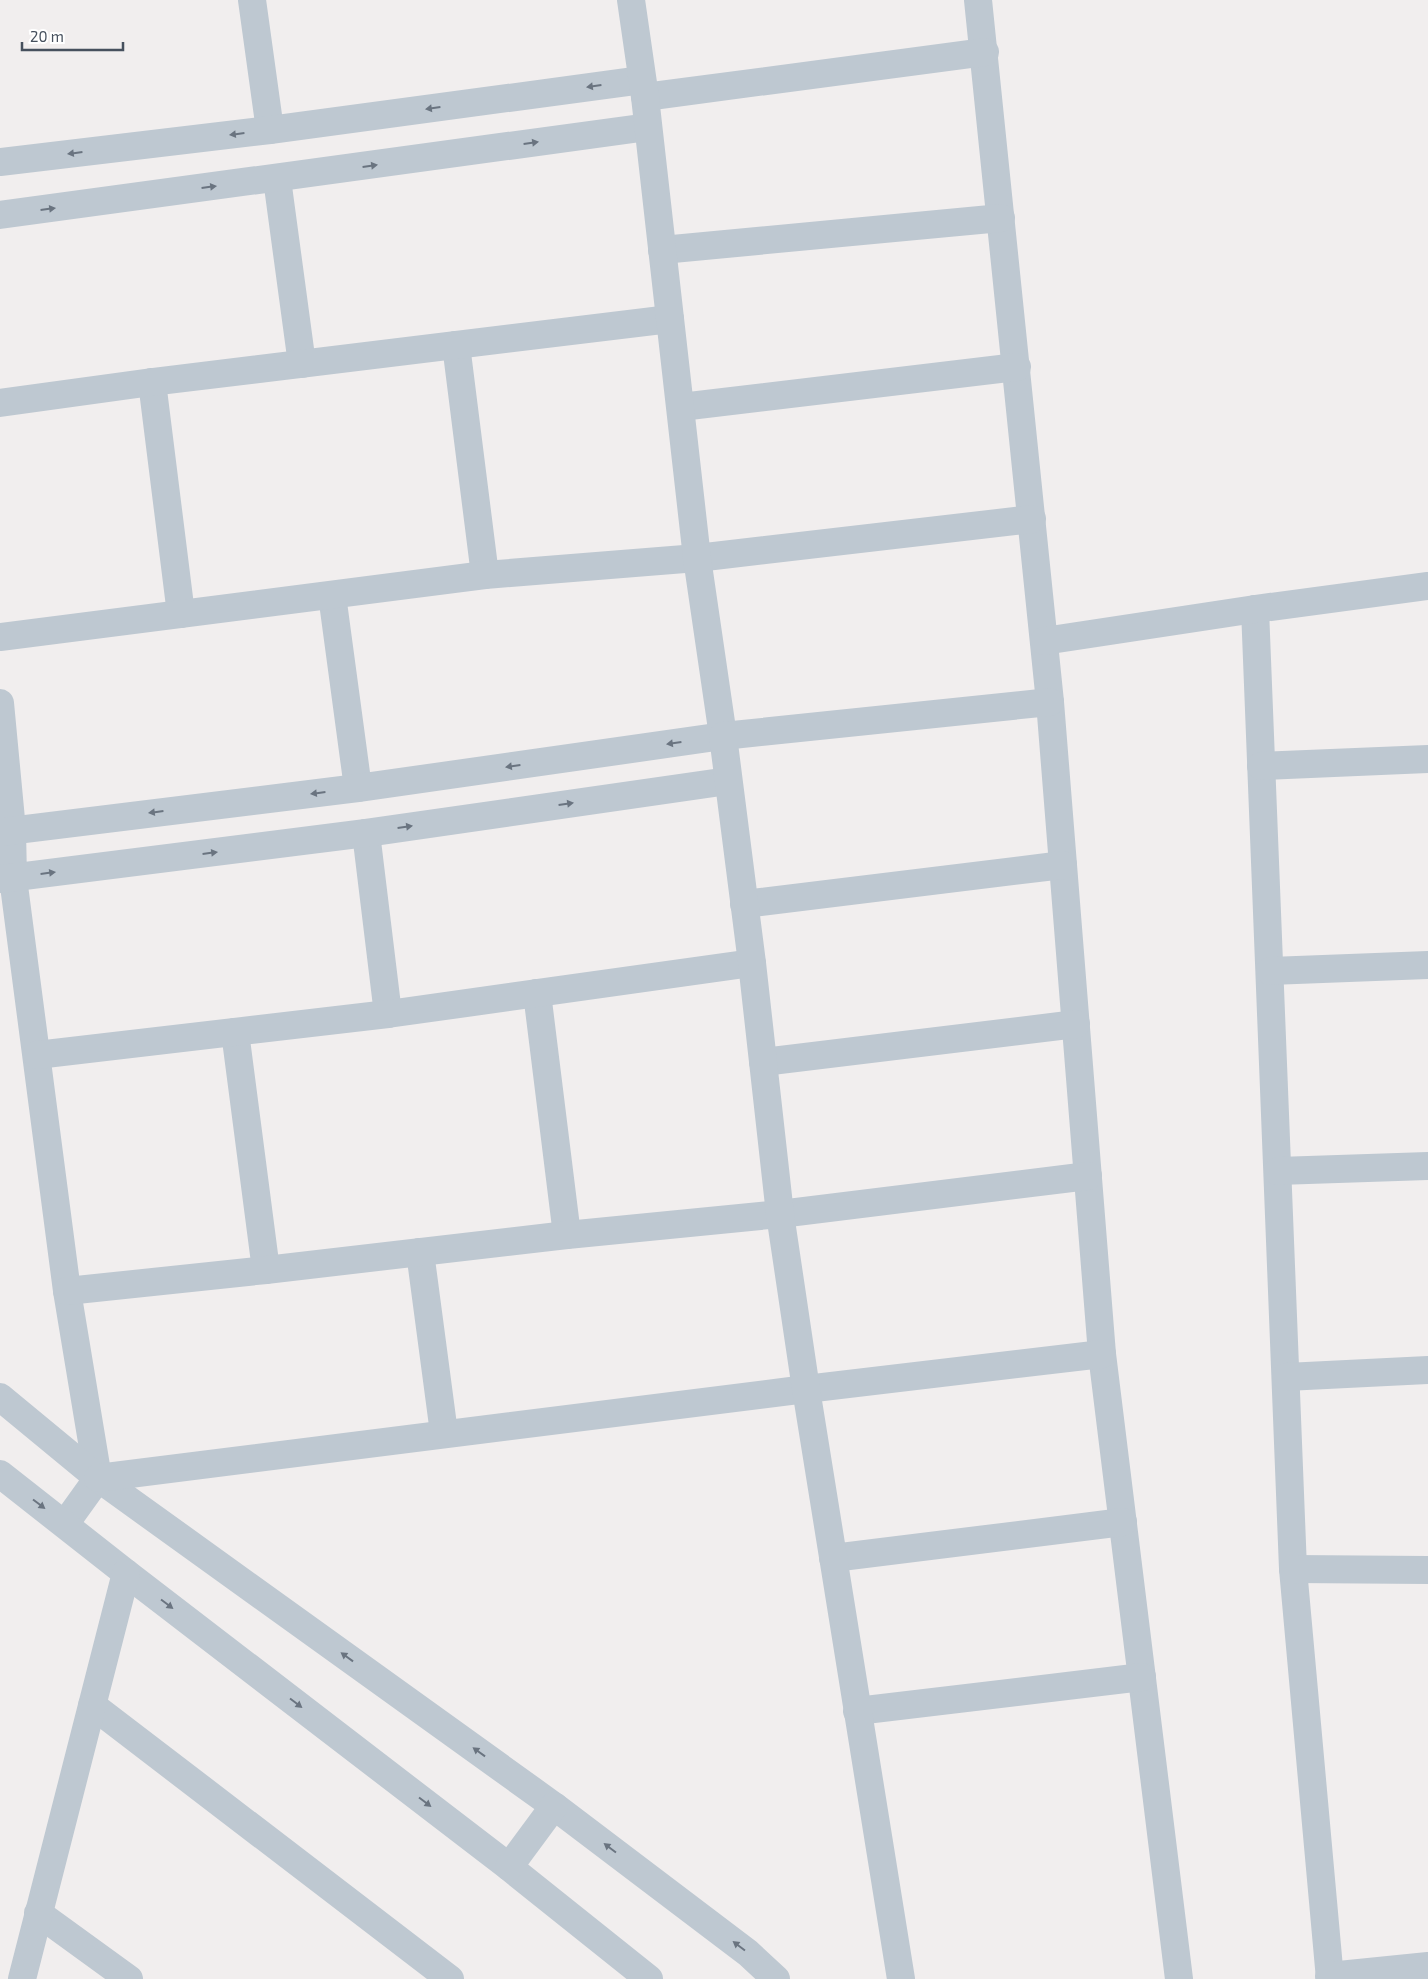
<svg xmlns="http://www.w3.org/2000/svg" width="1428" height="1979" viewBox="0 0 1428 1979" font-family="'Exo 2',sans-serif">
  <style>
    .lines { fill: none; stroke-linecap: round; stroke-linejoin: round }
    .minor { stroke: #bec8d1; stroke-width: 28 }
    .oneway { fill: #6a7480 }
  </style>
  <rect width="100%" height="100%" fill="#f1eeee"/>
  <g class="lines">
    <g class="minor">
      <path d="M252,0L270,130"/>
      <path d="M978,0L1050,702L1102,1354L1179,1979"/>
      <path d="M645,97L985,52"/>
      <path d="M0,162L270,130L642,80"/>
      <path d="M277,179L302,364"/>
      <path d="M0,215L648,127"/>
      <path d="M662,250L1001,218"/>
      <path d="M456,345L485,575"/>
      <path d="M152,382L181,614"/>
      <path d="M0,403L152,382L670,319"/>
      <path d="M681,407L1017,367"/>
      <path d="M332,595L358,788"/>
      <path d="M1255,609L1293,1569L1330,1979"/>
      <path d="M0,637L485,575L697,558L1032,519"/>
      <path d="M1044,641L1255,609L1428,586"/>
      <path d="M0,703L12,830L13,878L67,1291L98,1478L65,1524"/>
      <path d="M1261,766L1428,759"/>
      <path d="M0,832L358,788L723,736L697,558L645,97L631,0"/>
      <path d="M366,833L388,1014"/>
      <path d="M0,879L366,833L728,781"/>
      <path d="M744,904L1063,865"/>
      <path d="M1270,971L1428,965"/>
      <path d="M537,993L567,1235"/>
      <path d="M235,1032L266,1270"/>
      <path d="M37,1055L388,1014L752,963"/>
      <path d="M763,1062L1076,1024"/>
      <path d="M1278,1171L1428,1166"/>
      <path d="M420,1252L444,1433"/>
      <path d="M67,1291L266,1270L567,1235L780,1214L1088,1176"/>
      <path d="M1286,1377L1428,1370"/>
      <path d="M0,1397L98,1478L554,1806L748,1953L776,1979"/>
      <path d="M0,1474L126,1573L509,1867L649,1979"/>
      <path d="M98,1478L806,1389L1102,1354"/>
      <path d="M833,1558L1123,1522"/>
      <path d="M1293,1569L1428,1570"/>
      <path d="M92,1705L450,1979"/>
      <path d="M857,1711L1142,1677"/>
      <path d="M509,1867L554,1806"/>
      <path d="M38,1913L129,1979"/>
      <path d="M1329,1976L1428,1966"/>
      <path d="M22,1979L126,1573"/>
      <path d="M901,1979L806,1389L780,1214L752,963L723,736L1050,702"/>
    </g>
  </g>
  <defs><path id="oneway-solid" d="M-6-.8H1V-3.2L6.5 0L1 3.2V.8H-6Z" transform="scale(1.25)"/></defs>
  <g class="oneway">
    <use href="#oneway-solid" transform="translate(594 86) rotate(172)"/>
    <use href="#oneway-solid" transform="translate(433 108) rotate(172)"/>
    <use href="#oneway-solid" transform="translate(237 134) rotate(173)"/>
    <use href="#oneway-solid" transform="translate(531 143) rotate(-8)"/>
    <use href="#oneway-solid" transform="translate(75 153) rotate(173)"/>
    <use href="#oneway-solid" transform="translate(370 166) rotate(-8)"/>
    <use href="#oneway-solid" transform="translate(209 187) rotate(-7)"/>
    <use href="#oneway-solid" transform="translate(48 209) rotate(-7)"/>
    <use href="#oneway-solid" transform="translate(674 743) rotate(172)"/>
    <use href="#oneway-solid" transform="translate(513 766) rotate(172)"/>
    <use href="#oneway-solid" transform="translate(318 793) rotate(173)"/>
    <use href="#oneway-solid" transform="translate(566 804) rotate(-8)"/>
    <use href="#oneway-solid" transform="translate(156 812) rotate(173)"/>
    <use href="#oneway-solid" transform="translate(405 827) rotate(-8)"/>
    <use href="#oneway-solid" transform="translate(210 853) rotate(-7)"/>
    <use href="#oneway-solid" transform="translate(48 873) rotate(-7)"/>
    <use href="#oneway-solid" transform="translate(39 1504) rotate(37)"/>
    <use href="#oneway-solid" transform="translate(167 1604) rotate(37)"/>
    <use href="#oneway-solid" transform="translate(347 1657) rotate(-144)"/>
    <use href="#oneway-solid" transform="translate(296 1703) rotate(37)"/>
    <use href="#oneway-solid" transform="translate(479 1752) rotate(-144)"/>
    <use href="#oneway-solid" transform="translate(425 1802) rotate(37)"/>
    <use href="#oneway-solid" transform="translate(610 1848) rotate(-143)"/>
    <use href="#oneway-solid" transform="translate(739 1946) rotate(-143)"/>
  </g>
  <path d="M22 42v8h101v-8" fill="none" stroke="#46505d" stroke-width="2.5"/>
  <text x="30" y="42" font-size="15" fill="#46505d" stroke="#ffffff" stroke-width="4" paint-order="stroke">20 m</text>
</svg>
